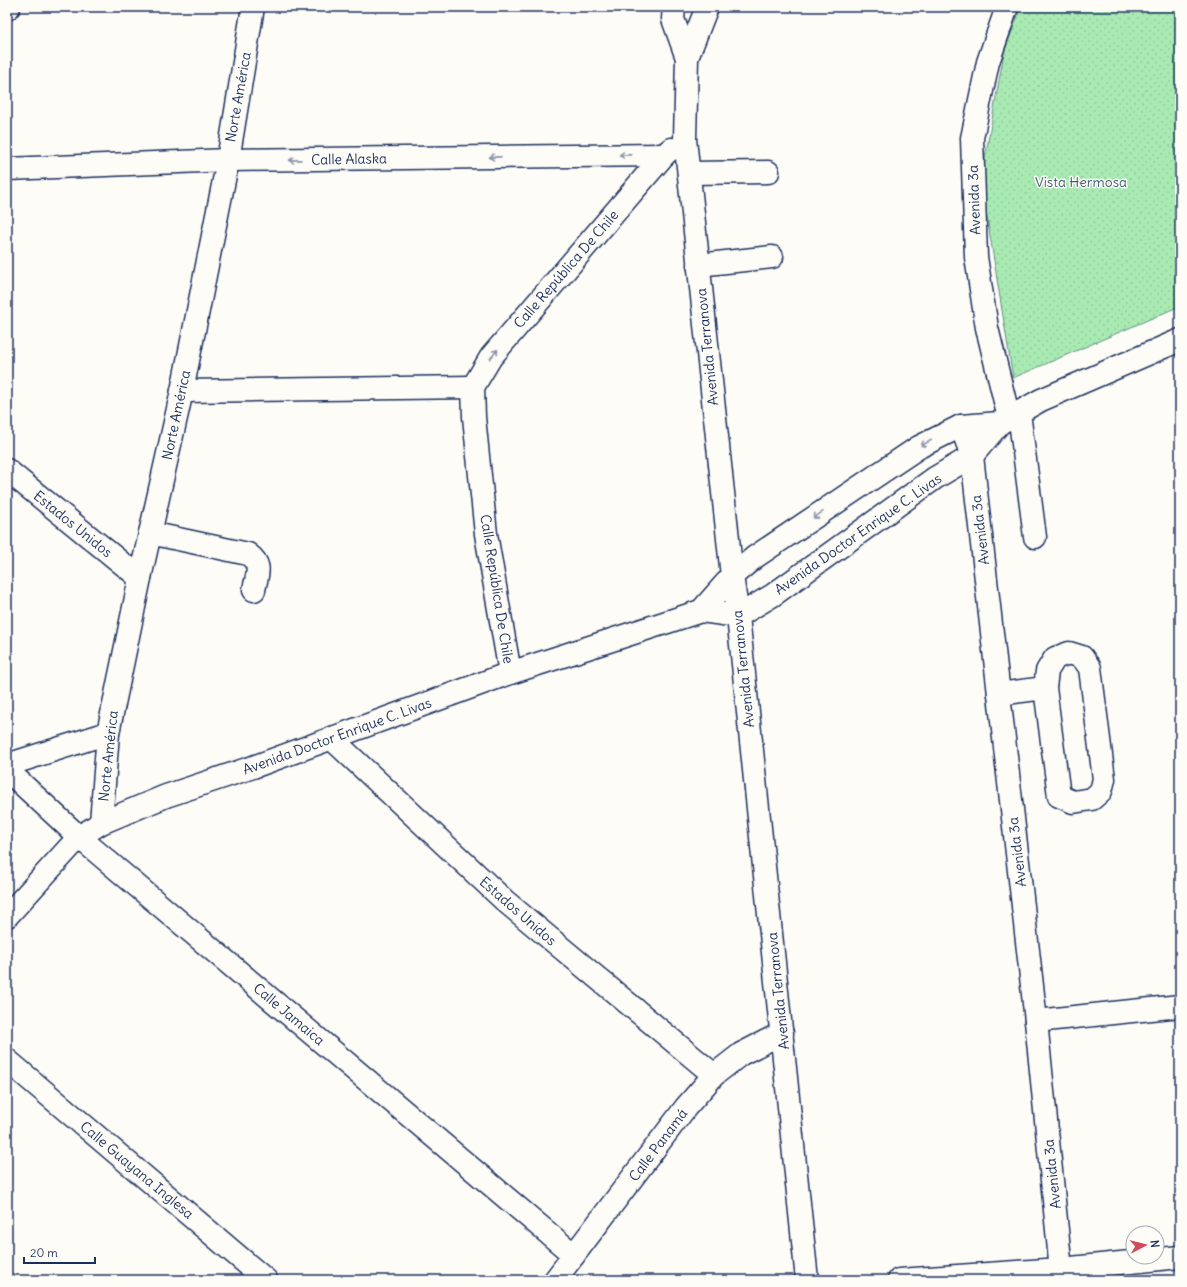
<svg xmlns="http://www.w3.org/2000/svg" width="1187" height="1287" font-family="Delius,sans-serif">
	<defs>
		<pattern id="park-dots" width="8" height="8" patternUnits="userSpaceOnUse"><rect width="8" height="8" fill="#a9eab3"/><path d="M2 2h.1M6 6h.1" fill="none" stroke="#91c99c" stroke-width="1.8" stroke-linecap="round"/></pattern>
	</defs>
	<rect width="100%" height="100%" fill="#fdfcf7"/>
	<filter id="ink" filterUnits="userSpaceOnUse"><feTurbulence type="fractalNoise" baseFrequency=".025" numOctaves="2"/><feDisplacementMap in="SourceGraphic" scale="8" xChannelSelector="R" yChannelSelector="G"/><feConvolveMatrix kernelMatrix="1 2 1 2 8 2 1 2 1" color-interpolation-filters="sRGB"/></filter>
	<g filter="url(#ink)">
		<polygon fill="url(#park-dots)" stroke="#628c88" points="1021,7 1180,7 1180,306 1013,378 981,180 1004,53"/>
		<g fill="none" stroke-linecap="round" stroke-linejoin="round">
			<g stroke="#1b2f5e" stroke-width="25">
				<g id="minor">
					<polyline points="674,7 673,19 687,58 685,139 732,576 738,616 807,1280"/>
					<polyline points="1007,7 988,62 972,138 976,257 987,328 1009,418"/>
					<polyline points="7,9 9,7"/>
					<polyline points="687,58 707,7"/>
					<polyline points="7,169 228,160 664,155"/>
					<polyline points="689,173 768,172"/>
					<polyline points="698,265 772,257"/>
					<polyline points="182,391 473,387"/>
					<polyline points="1019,413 1035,537"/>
					<polyline points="961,426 972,456 1036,1021 1062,1280"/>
					<polyline points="7,470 140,578"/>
					<path d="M 150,533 L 248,554 C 263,565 257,574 254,590"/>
					<polyline points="701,611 732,576 755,557 919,447 961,426 1000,423 1041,400 1180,340"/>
					<polyline points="510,673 486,534 474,417 473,387 491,357 664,155 671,149"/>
					<polyline points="999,694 1045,688 1059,796 1073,802 1092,799 1101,791 1104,779 1090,668 1082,657 1069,653 1055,658 1047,671 1045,688"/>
					<polyline points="331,738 505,901 714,1075"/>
					<polyline points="7,765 108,733"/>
					<polyline points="7,770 79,837 574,1255"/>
					<polyline points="101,823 108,733 140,578 182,391 228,160 253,7"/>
					<polyline points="7,916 79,837 101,823 166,796 253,767 510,673 701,611 738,616 773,595 935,478 972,456 1000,423"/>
					<polyline points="1036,1021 1180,1006"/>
					<polyline points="7,1060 266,1280"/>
					<polyline points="555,1280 686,1107 714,1075 741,1054 782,1033"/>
					<polyline points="899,1280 1061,1269 1180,1257"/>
				</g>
			</g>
			<use href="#minor" stroke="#fdfcf7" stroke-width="22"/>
		</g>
		<defs><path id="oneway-shaft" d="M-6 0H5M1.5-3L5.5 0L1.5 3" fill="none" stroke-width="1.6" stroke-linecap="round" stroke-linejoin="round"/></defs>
		<g stroke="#8c96aa">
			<use href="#oneway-shaft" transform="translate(625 155) rotate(179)"/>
			<use href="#oneway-shaft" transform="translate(495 157) rotate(179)"/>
			<use href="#oneway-shaft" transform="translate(295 160) rotate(179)"/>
			<use href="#oneway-shaft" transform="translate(494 354) rotate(-51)"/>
			<use href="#oneway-shaft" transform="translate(926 443) rotate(153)"/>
			<use href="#oneway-shaft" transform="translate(818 515) rotate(146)"/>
		</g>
	</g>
	<g text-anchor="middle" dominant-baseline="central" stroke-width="3" stroke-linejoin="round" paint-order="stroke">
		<g font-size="14" fill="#1b2f5e" stroke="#fdfcf7">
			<text transform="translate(238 97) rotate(-80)">Norte América</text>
			<text transform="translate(349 159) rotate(-1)">Calle Alaska</text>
			<text transform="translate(974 200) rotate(-92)">Avenida 3a</text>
			<text transform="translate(566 269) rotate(-49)">Calle República De Chile</text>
			<text transform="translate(707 347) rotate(-96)">Avenida Terranova</text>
			<text transform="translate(176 415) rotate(-78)">Norte América</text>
			<text transform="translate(73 524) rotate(39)">Estados Unidos</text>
			<text transform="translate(980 530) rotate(-97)">Avenida 3a</text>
			<text transform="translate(858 534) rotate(-35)">Avenida Doctor Enrique C. Livas</text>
			<text transform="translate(497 589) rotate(81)">Calle República De Chile</text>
			<text transform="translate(743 669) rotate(-96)">Avenida Terranova</text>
			<text transform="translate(337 736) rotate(-20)">Avenida Doctor Enrique C. Livas</text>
			<text transform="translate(108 756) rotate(-84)">Norte América</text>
			<text transform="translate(1017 852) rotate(-97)">Avenida 3a</text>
			<text transform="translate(518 911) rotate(41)">Estados Unidos</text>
			<text transform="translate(778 991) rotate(-96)">Avenida Terranova</text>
			<text transform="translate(289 1014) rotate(40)">Calle Jamaica</text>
			<text transform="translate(658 1145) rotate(-53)">Calle Panamá</text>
			<text transform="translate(137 1170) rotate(40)">Calle Guayana Inglesa</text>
			<text transform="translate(1052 1174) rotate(-96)">Avenida 3a</text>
		</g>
		<g font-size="14" fill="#3e5e73" stroke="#fdfcf7">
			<text x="1081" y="182">Vista Hermosa</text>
		</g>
	</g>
	<rect width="1187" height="1287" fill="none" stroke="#fdfcf7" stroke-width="24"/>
	<rect x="12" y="12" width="1163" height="1263" fill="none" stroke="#1b2f5e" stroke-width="1.5" filter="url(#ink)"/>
	<g transform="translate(1145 1245) rotate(83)"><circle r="19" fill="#fdfcf7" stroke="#a3aaba"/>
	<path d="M0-3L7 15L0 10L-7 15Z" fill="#d1495b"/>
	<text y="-6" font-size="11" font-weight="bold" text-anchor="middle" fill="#1b2f5e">N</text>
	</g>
	<path d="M24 1257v6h71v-6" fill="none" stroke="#1b2f5e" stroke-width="2"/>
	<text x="30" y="1257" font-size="12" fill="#1b2f5e" stroke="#fdfcf7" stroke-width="3" paint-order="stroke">20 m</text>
</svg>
